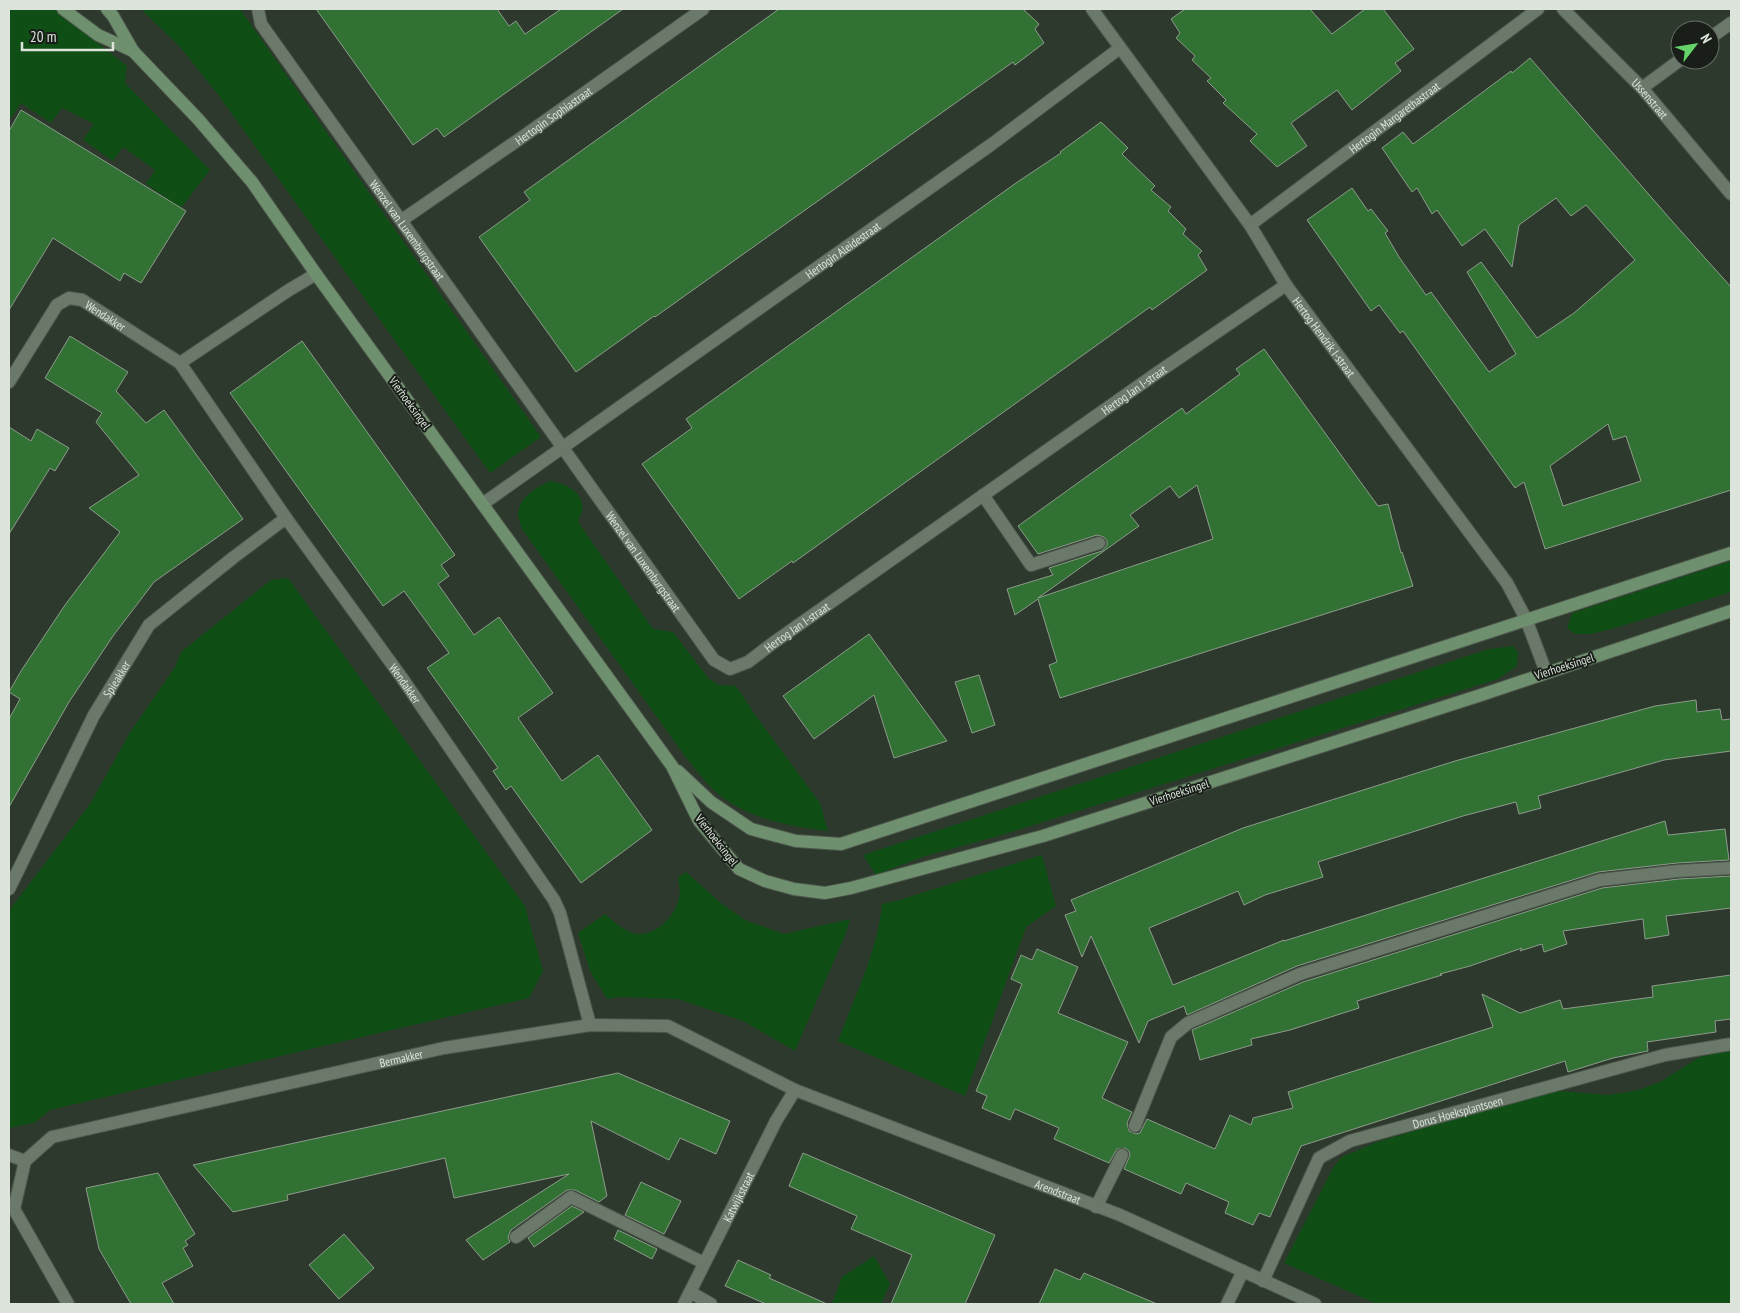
<svg xmlns="http://www.w3.org/2000/svg" width="1740" height="1313" font-family="'PT Sans Narrow',sans-serif">
	<rect width="100%" height="100%" fill="#2d392c"/>
	<g fill="#0f4f15">
		<polygon points="9,9 54,9 127,66 125,83 210,170 181,208 146,184 155,170 123,147 113,161 83,140 94,124 62,108 51,123 21,103 9,121"/>
		<polygon points="141,9 240,9 541,437 490,473 219,96 180,47"/>
		<path d="M 550,481 C 565,483 585,492 582,511 C 581,514 579,519 578,522 L 653,629 L 673,632 L 709,679 L 719,685 L 736,686 L 756,716 L 820,803 L 828,831 C 789,826 746,819 715,791 C 705,782 696,769 687,759 L 522,529 C 521,525 518,518 518,514 C 519,497 537,487 550,481 Z"/>
		<polygon points="1731,561 1731,592 1615,628 1591,634 1575,634 1567,628 1572,613"/>
		<polygon points="288,578 525,906 543,971 529,998 50,1110 34,1123 9,1128 9,915 11,908 90,804 129,734 175,667 181,652 271,580"/>
		<polygon points="1513,646 1518,652 1517,666 1498,679 1002,835 925,856 876,875 863,855 1489,649"/>
		<path d="M 1042,855 L 1056,906 L 1026,927 L 965,1096 L 838,1041 C 854,998 878,950 882,904 L 896,901 Z"/>
		<path d="M 686,872 L 722,904 L 745,920 L 784,934 L 850,919 L 846,933 L 795,1051 L 743,1021 L 678,999 L 620,997 L 607,999 L 590,971 L 578,933 L 605,914 C 613,921 628,934 638,934 C 657,935 676,915 679,898 C 681,892 679,884 678,878 Z"/>
		<polygon points="1731,1050 1731,1304 1377,1304 1284,1263 1333,1168 1342,1157 1377,1142 1547,1090 1609,1095 1639,1090 1660,1082 1700,1057"/>
		<polygon points="874,1256 890,1284 881,1304 832,1304 842,1277"/>
	</g>
	<g fill="#317133" stroke="#8d9b8c" fill-rule="evenodd">
		<polygon points="316,9 497,9 509,26 516,21 525,34 561,9 623,9 444,137 437,128 413,145"/>
		<polygon points="779,9 1023,9 1039,24 1035,29 1044,43 1015,65 1013,62 655,317 654,316 576,372 479,237 530,200 524,192"/>
		<polygon points="1185,9 1310,9 1332,34 1365,9 1383,9 1414,49 1395,63 1401,71 1352,110 1337,90 1291,123 1307,146 1277,167 1250,141 1257,134 1223,103 1226,100 1207,81 1211,78 1192,60 1195,56 1176,38 1180,33 1171,19"/>
		<path d="M 1530,58 L 1672,221 L 1731,287 L 1731,490 L 1545,549 L 1524,482 L 1515,488 L 1403,331 L 1400,333 L 1379,305 L 1371,311 L 1307,220 L 1352,188 L 1368,211 L 1371,209 L 1388,231 L 1385,233 L 1399,257 L 1426,295 L 1431,292 L 1489,372 L 1516,354 L 1467,272 L 1481,262 L 1537,338 L 1574,313 L 1635,260 L 1586,205 L 1571,216 L 1556,198 L 1519,225 L 1512,267 L 1485,229 L 1462,246 L 1437,210 L 1432,214 L 1417,188 L 1412,192 L 1382,148 L 1403,132 L 1413,144 L 1511,71 L 1512,73 ZM 1608,424 L 1613,440 L 1626,436 L 1641,481 L 1563,506 L 1550,466 Z"/>
		<polygon points="21,110 186,211 141,283 124,273 120,281 53,238 9,310 9,131"/>
		<polygon points="1101,122 1128,148 1122,154 1155,186 1151,190 1171,207 1168,211 1186,229 1183,234 1202,251 1198,255 1207,270 1152,310 1150,307 793,563 792,561 739,599 642,464 692,428 686,419 1016,183 1061,153 1060,152"/>
		<polygon points="70,336 128,372 116,391 146,423 164,410 243,519 154,582 113,636 69,702 9,807 9,719 20,699 9,692 21,671 65,605 120,532 89,508 139,475 96,422 102,413 45,378"/>
		<polygon points="302,341 455,555 441,565 449,576 438,584 474,635 499,617 553,693 518,718 562,781 598,755 652,830 581,883 511,786 506,790 493,771 498,768 427,668 449,653 404,591 383,606 230,393"/>
		<path d="M 1264,349 L 1378,506 L 1388,504 L 1401,553 L 1402,552 L 1413,586 L 1060,698 L 1049,665 L 1057,662 L 1038,599 L 1015,615 L 1007,589 L 1053,575 L 1049,568 L 1102,551 L 1107,545 L 1107,541 L 1104,537 L 1097,535 L 1038,554 L 1018,526 L 1182,408 L 1186,414 L 1240,374 L 1236,369 ZM 1197,485 L 1213,539 L 1038,598 L 1139,526 L 1130,515 L 1170,486 L 1179,498 Z"/>
		<polygon points="9,427 31,441 37,429 69,448 55,471 50,468 9,534"/>
		<polygon points="869,634 947,741 894,758 874,695 814,739 783,696"/>
		<polygon points="979,675 995,725 972,733 955,682"/>
		<polygon points="1696,700 1697,712 1720,709 1722,720 1731,719 1731,751 1664,760 1538,796 1541,808 1519,814 1516,802 1463,816 1318,862 1323,877 1265,895 1244,905 1238,891 1149,928 1173,985 1284,940 1284,941 1665,821 1668,835 1725,829 1729,860 1677,863 1598,872 1297,966 1187,1015 1184,1006 1148,1021 1139,1043 1091,936 1082,957 1065,915 1076,911 1071,900 1243,828 1455,761 1655,706"/>
		<polygon points="1731,876 1731,908 1666,916 1669,935 1645,939 1643,919 1563,931 1567,944 1544,952 1542,944 1520,951 1522,948 1470,966 1440,974 1442,975 1357,1001 1359,1008 1290,1030 1251,1039 1252,1045 1200,1060 1192,1030 1303,982 1602,888 1679,879"/>
		<polygon points="1037,949 1078,967 1058,1013 1128,1042 1102,1098 1132,1112 1127,1123 1129,1131 1136,1134 1140,1133 1147,1119 1215,1149 1230,1115 1251,1125 1253,1118 1293,1108 1288,1092 1493,1027 1482,994 1520,1013 1560,1000 1563,1009 1653,997 1652,986 1731,975 1731,1019 1715,1021 1716,1032 1647,1042 1648,1051 1613,1058 1568,1072 1565,1061 1301,1146 1270,1217 1259,1213 1253,1225 1225,1213 1229,1202 1186,1183 1181,1194 1124,1169 1130,1155 1129,1151 1125,1148 1117,1149 1109,1163 1054,1139 1059,1128 1015,1109 1010,1120 982,1108 987,1096 976,1091 1022,984 1011,979 1021,955 1032,960"/>
		<polygon points="618,1073 730,1121 716,1154 680,1138 669,1160 591,1121 607,1196 599,1202 575,1190 567,1190 511,1230 508,1237 510,1242 483,1260 466,1240 569,1174 454,1198 445,1158 287,1195 288,1200 233,1212 193,1165"/>
		<polygon points="803,1153 995,1235 965,1304 891,1304 912,1255 851,1229 857,1216 789,1186"/>
		<polygon points="158,1173 195,1234 185,1241 188,1245 183,1248 193,1266 162,1283 174,1304 131,1304 99,1249 86,1188"/>
		<polygon points="641,1182 681,1201 664,1234 625,1215"/>
		<polygon points="572,1206 584,1212 534,1247 528,1238"/>
		<polygon points="618,1230 657,1249 652,1259 614,1239"/>
		<polygon points="344,1234 374,1268 339,1299 309,1265"/>
		<polygon points="738,1260 771,1275 769,1278 827,1304 766,1304 725,1286"/>
		<polygon points="1055,1269 1080,1280 1084,1273 1157,1304 1039,1304"/>
	</g>
	<g fill="none" stroke-linecap="round" stroke-linejoin="round">
		<g stroke="#4d574c" stroke-width="14">
			<g id="lane">
				<polyline points="983,495 1031,565 1099,543"/>
				<polyline points="1135,1126 1171,1037 1188,1023 1300,974 1600,880 1678,871 1731,868"/>
				<polyline points="1096,1207 1122,1155"/>
				<polyline points="516,1237 571,1197 704,1263"/>
				<polyline points="690,1292 711,1304"/>
				<polyline points="1227,1304 1243,1271"/>
			</g>
		</g>
		<g stroke="#4d574c" stroke-width="14">
			<g id="street">
				<path id="s1" d="M 258,9 L 261,24 L 714,660 L 730,669 L 748,662 L 773,643 L 1157,373 L 1286,285"/>
				<path id="s2" d="M 1092,9 L 1250,225 L 1286,285 L 1507,583 L 1526,619 L 1546,672"/>
				<path id="s3" d="M 1563,9 L 1642,88 L 1731,194"/>
				<polyline points="1710,38 1731,23"/>
				<polyline points="1642,88 1680,60"/>
				<path id="s4" d="M 402,220 L 521,138 L 703,9"/>
				<path id="s5" d="M 1250,225 L 1538,9"/>
				<polyline points="180,363 289,290 316,274"/>
				<path id="s6" d="M 9,382 L 57,305 L 69,298 L 82,300 L 180,363 L 286,518 L 402,678 L 554,900 L 560,913 L 590,1025"/>
				<path id="s7" d="M 484,503 L 992,144 L 1120,48"/>
				<path id="s8" d="M 9,889 L 94,715 L 149,625 L 234,557 L 286,518"/>
				<path id="s9" d="M 9,1155 L 25,1161 L 52,1137 L 444,1048 L 590,1025 L 668,1026 L 795,1090 L 1120,1215 L 1315,1304"/>
				<polyline points="25,1161 14,1209 68,1304"/>
				<path id="s10" d="M 1263,1281 L 1319,1158 L 1350,1141 L 1665,1055 L 1731,1044"/>
				<path id="s11" d="M 684,1304 L 776,1121 L 795,1090"/>
			</g>
		</g>
		<g stroke="#4d574c" stroke-width="14">
			<g id="secondary">
				<polyline points="63,9 98,35 133,51"/>
				<polyline points="107,9 113,16 133,51 198,119 252,182 316,274 672,766 699,821 739,869 765,881 794,889 825,893 851,888 1043,836 1481,695 1731,611"/>
				<polyline points="678,771 711,802 751,829 796,841 841,844 1731,553"/>
			</g>
		</g>
		<use href="#lane" stroke="#6b796a" stroke-width="12"/>
		<use href="#street" stroke="#6b796a" stroke-width="12"/>
		<use href="#secondary" stroke="#6f906e" stroke-width="12"/>
	</g>
	<g text-anchor="middle" dominant-baseline="central" stroke-width="4" stroke-linejoin="round" paint-order="stroke">
		<g font-size="12" fill="#dce4dc" stroke="#191e19">
			<text stroke="none"><textPath href="#s3" startOffset="125">Ussenstraat</textPath></text>
			<text stroke="none"><textPath href="#s4" startOffset="184">Hertogin Sophiastraat</textPath></text>
			<text stroke="none"><textPath href="#s5" startOffset="180">Hertogin Margarethastraat</textPath></text>
			<text stroke="none"><textPath href="#s1" startOffset="268">Wenzel van Luxemburgstraat</textPath></text>
			<text stroke="none"><textPath href="#s7" startOffset="439">Hertogin Aleidestraat</textPath></text>
			<text stroke="none"><textPath href="#s6" startOffset="146">Wendakker</textPath></text>
			<text stroke="none"><textPath href="#s2" startOffset="402">Hertog Hendrik I-straat</textPath></text>
			<text stroke="none"><textPath href="#s1" startOffset="1306">Hertog Jan I-straat</textPath></text>
			<text transform="translate(410 403) rotate(54)">Vierhoeksingel</text>
			<text stroke="none"><textPath href="#s1" startOffset="675">Wenzel van Luxemburgstraat</textPath></text>
			<text stroke="none"><textPath href="#s1" startOffset="894">Hertog Jan I-straat</textPath></text>
			<text transform="translate(1564 666) rotate(-18)">Vierhoeksingel</text>
			<text stroke="none"><textPath href="#s8" startOffset="236">Spieakker</textPath></text>
			<text stroke="none"><textPath href="#s6" startOffset="626">Wendakker</textPath></text>
			<text transform="translate(1179 792) rotate(-18)">Vierhoeksingel</text>
			<text transform="translate(717 840) rotate(52)">Vierhoeksingel</text>
			<text stroke="none"><textPath href="#s9" startOffset="411">Bermakker</textPath></text>
			<text stroke="none"><textPath href="#s10" startOffset="282">Dorus Hoeksplantsoen</textPath></text>
			<text stroke="none"><textPath href="#s9" startOffset="1105">Arendstraat</textPath></text>
			<text stroke="none"><textPath href="#s11" startOffset="120">Katwijkstraat</textPath></text>
		</g>
	</g>
	<rect width="1740" height="1313" fill="none" stroke="#dce4dc" stroke-width="20"/>
	<g transform="translate(1695 45) rotate(59)"><circle r="24" fill="#191e19" stroke="#676d67"/>
	<path d="M0-4L9 19L0 12L-9 19Z" fill="#64d468"/>
	<text y="-8" font-size="14" font-weight="bold" text-anchor="middle" fill="#dce4dc">N</text>
	</g>
	<path d="M22 42v8h91v-8" fill="none" stroke="#dce4dc" stroke-width="2.5"/>
	<text x="30" y="42" font-size="15" fill="#dce4dc" stroke="#191e19" stroke-width="4" paint-order="stroke">20 m</text>
</svg>
